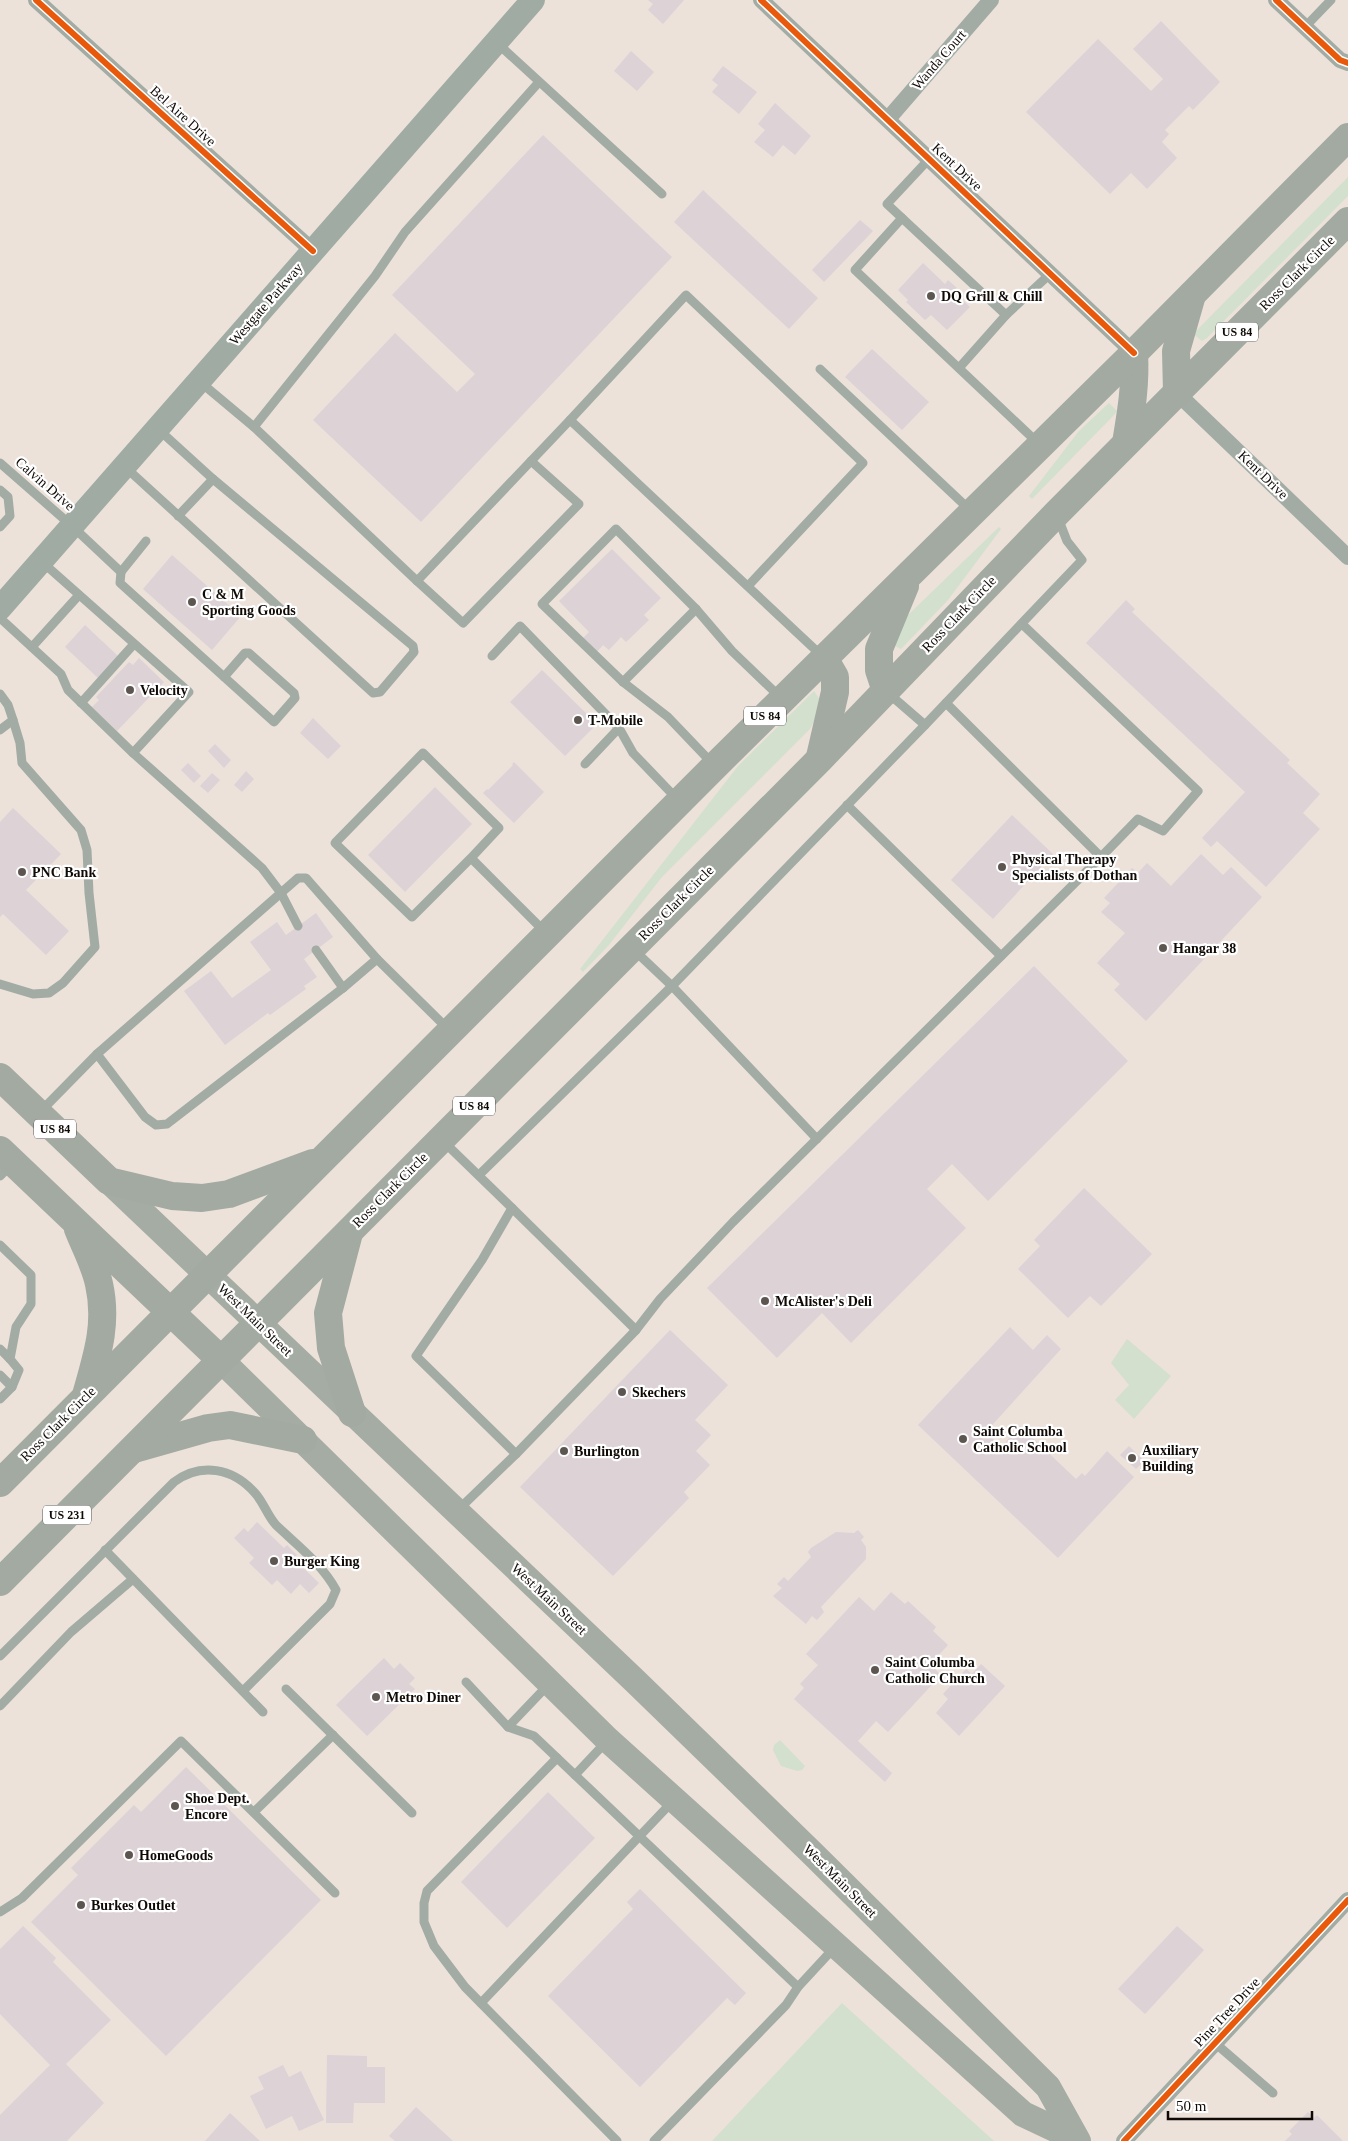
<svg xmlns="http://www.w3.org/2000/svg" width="1348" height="2141" font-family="Georgia,serif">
	<rect width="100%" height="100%" fill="#ece2da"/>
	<g fill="#d3e0ce">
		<polygon points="1348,177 1348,196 1207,338 1202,341 1193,334"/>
		<polygon points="1109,403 1117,411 1114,415 1032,499 1029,496 1079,431"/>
		<polygon points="999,527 1001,529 948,600 901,649 891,644 906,617"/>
		<polygon points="814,691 823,704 810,729 662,877 609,945 583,972 580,969 738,766"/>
		<polygon points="1127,1339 1171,1376 1134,1419 1115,1400 1129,1385 1111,1363"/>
		<polygon points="780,1740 805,1766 802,1770 797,1771 781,1766 773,1750 774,1745"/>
		<polygon points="842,2003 994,2141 712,2141"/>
	</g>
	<g fill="#ddd2d6">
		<polygon points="648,0 684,0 663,24 648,10 653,4"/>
		<polygon points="1161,21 1220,82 1193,110 1189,106 1165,130 1169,134 1162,142 1177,158 1147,189 1131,173 1110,194 1026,112 1098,39 1151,91 1163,79 1133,49"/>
		<polygon points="631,51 654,72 637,91 614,71"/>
		<polygon points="723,66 757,92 739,114 712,92 718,85 712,80"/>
		<polygon points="775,103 811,136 795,155 783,145 773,157 754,142 765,130 758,124"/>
		<polygon points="543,135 672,257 421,522 313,420 395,333 457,392 475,374 392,295"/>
		<polygon points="703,190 818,298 789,329 674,222"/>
		<polygon points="860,220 873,231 824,282 812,270"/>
		<polygon points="923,263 945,284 948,280 957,288 953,292 970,307 947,330 931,315 925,320 906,302 908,300 898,290"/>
		<polygon points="872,349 929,402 902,430 845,377"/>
		<polygon points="612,549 661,598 644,615 649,620 626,642 621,637 609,650 603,645 595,654 581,640 589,632 559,601"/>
		<polygon points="172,555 241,616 212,650 143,589"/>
		<polygon points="1126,600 1135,609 1132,612 1290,760 1287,763 1320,794 1303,813 1320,829 1266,887 1217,841 1211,847 1202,838 1245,792 1086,643"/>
		<polygon points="85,625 118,656 98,678 65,647"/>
		<polygon points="139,658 164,682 117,731 92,707 99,700 96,697 129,662 133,665"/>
		<polygon points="542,670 597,724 565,756 510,702"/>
		<polygon points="313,718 341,746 328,759 300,733"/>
		<polygon points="215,744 231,760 224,768 208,751"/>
		<polygon points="514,762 544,792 514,823 483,793 487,789 488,790 513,765 512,764"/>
		<polygon points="188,763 201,776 194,783 181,770"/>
		<polygon points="246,771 254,779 242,792 234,785"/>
		<polygon points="212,773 220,780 208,793 200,786"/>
		<polygon points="435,787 472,824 405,892 368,855"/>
		<polygon points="13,808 61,854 26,890 69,931 46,955 3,914 0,917 0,822"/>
		<polygon points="1012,815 1053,854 993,919 951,880"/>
		<polygon points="1201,854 1223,875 1231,867 1262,897 1146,1021 1114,990 1120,984 1097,963 1125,933 1101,912 1110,903 1104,898 1132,868 1138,873 1147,863 1171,886"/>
		<polygon points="316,913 333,937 304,959 317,977 304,986 306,989 270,1015 268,1013 225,1045 184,991 211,971 232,998 271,970 250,942 277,922 286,935"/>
		<polygon points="1034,966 1128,1061 988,1201 952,1164 927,1189 966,1228 851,1343 822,1313 777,1358 707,1288"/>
		<polygon points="1084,1188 1152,1254 1101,1306 1090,1296 1068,1318 1018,1269 1040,1246 1034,1240"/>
		<polygon points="1010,1327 1033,1350 1047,1335 1061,1349 986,1432 1001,1447 1020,1426 1076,1479 1082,1473 1085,1476 1107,1451 1134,1477 1058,1558 918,1425"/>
		<polygon points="670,1330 728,1385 695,1420 711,1435 696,1451 710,1465 684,1492 689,1498 613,1576 520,1487"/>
		<polygon points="1129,1446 1144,1461 1136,1469 1120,1455"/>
		<polygon points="257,1522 284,1548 287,1545 297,1555 293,1558 319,1583 309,1593 300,1584 291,1594 277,1580 272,1585 249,1563 254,1558 234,1538 244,1528 248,1532"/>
		<polygon points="858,1530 864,1537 861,1540 866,1547 866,1559 821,1607 824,1612 817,1620 812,1616 806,1624 773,1596 782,1588 777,1584 784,1577 788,1581 811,1557 808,1552 811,1548 836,1532 854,1533"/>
		<polygon points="891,1592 905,1604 908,1601 936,1627 933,1631 948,1645 930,1664 941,1675 888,1732 876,1721 858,1741 892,1773 885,1782 794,1699 804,1688 800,1684 818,1665 806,1654 859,1597 874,1611"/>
		<polygon points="384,1658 394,1669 400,1663 415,1678 409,1684 415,1689 367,1736 336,1705"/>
		<polygon points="981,1664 1005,1686 959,1736 936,1713 948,1699 943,1694 966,1669 972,1674"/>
		<polygon points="186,1767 321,1900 166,2056 31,1922 78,1875 71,1868 134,1805 141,1812"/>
		<polygon points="548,1792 595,1838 507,1928 461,1882"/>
		<polygon points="640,1889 746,1993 735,2005 727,1998 640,2087 548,1996 633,1909 627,1902"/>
		<polygon points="23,1926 56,1958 53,1962 111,2020 66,2064 104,2103 67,2141 0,2141 0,2115 50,2065 0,2014 0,1949"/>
		<polygon points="1177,1926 1204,1950 1145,2014 1118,1989"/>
		<polygon points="327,2055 367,2056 367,2067 385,2067 385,2103 354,2103 353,2123 326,2123"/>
		<polygon points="283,2065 289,2077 301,2071 324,2120 299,2131 292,2116 266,2129 250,2096 264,2089 258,2077"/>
		<polygon points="416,2107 453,2141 395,2141 389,2136"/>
		<polygon points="1308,2112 1314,2118 1317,2115 1343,2141 1285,2141 1292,2134 1289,2131"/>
		<polygon points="230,2113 260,2141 205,2141"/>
	</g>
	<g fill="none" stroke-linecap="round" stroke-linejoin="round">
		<g stroke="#a2aca4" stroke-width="9">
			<polyline points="1305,27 1331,0"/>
			<polyline points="496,42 662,194"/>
			<polyline points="930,158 887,204 902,218 1006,315 1051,273"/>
			<polyline points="902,218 855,270 1038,443"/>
			<polyline points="959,368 1006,315"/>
			<polyline points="820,369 971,511"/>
			<polyline points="199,381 254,427 417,581 570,420 822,656"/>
			<polyline points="570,420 686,295 863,463 748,586"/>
			<polyline points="254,427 375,276 405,232 539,82"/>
			<polyline points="0,463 72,526 121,572 146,541"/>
			<polyline points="124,466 373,693 380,692 414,652 413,646 213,479 158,429"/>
			<polyline points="0,490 8,497 10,516 0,527"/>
			<polyline points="178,516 213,479"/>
			<polyline points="41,561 189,692 133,753"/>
			<polyline points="121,572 120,583 274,722 295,698 294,693 249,653 245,653 224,677"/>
			<polyline points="417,581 463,623 579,504 531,461"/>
			<polyline points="0,618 61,674 68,690 133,753 262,868 281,893 298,926"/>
			<polyline points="32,647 79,595"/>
			<polyline points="492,656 520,626 619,728 633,753 678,800"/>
			<polyline points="623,682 696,609"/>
			<polyline points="888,693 925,725"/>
			<polyline points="0,694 8,705 13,720 0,730"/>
			<polyline points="81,703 134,644"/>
			<polyline points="946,703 1101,857 1138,819 1163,831 1198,791 1022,624"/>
			<polyline points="712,763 668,717 623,682 542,604 616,529 696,609 732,651 780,697"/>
			<polyline points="585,764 619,728"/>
			<polyline points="847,805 1001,956"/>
			<polyline points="471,858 412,917 335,843 423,753 499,828 471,858 545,932"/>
			<polyline points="316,950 343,988"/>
			<polyline points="634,950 672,986 817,1139"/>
			<polyline points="0,984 33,994 49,993 63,983 95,947 89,893 87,850 81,830 22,763 20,743 13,720"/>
			<polyline points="97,1054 298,878 306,878 377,959"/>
			<polyline points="41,1111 97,1054 145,1117 156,1125 167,1124 343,988 377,959 448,1029"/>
			<polyline points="443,1141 512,1208 482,1260 416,1356 516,1454"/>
			<polyline points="480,1174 672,986 925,725 1082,560 1067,541 1058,518"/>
			<polyline points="0,1176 12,1164"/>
			<polyline points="512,1208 636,1330"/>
			<polyline points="0,1245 31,1275 31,1304 16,1327 10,1359 19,1370 12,1387 0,1399"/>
			<polyline points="0,1349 10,1359"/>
			<polyline points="0,1375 12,1387"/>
			<polyline points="458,1510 516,1454 636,1330 660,1299 733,1222 1101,857"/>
			<polyline points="105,1550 263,1712"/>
			<path d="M 0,1656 L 174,1482 C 201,1462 233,1468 255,1493 C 264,1503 267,1515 276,1525 C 297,1545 322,1564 336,1590 L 330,1604 L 243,1691"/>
			<polyline points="466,1682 508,1727 534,1736 798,1987"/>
			<polyline points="286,1689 412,1813"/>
			<polyline points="0,1706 71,1632 133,1579"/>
			<polyline points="508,1727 549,1684"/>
			<polyline points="557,1758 427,1891 424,1903 424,1922 434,1946 465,1987 617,2141"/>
			<polyline points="575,1775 606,1742"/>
			<polyline points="254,1812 333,1735"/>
			<polyline points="0,1912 22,1898 181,1741 335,1893"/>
			<polyline points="481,2003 672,1802"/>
			<polyline points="1215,2043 1273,2093"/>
			<polyline points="654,2141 786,2005 798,1987 834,1948"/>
		</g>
		<g stroke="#a2aca4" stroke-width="16">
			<polyline points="36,0 313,251"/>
			<polyline points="761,0 1134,353"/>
			<polyline points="1276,0 1340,60 1348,63"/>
			<polyline points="888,119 991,0"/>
			<polyline points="1177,393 1348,557"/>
			<polyline points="1124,2141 1348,1900"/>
		</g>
		<polyline stroke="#a0aba3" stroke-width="24" points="0,608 533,0"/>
		<g stroke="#a5aca4" stroke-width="26">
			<polyline points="109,1181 635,1681 815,1856 1048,2087 1078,2141"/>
			<polyline points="221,1360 608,1740 1023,2114 1076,2139"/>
		</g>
		<g stroke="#a3aaa2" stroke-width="28">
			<polyline points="1177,393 1176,351 1192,295"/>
			<path d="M 1126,443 C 1131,413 1136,384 1134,353"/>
			<polyline points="886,691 879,670 879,649 905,586"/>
			<polyline points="820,757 835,692 835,677 824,658"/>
			<polyline points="0,1077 109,1181 172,1196 202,1198 229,1194 313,1163"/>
			<polyline points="0,1150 221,1360"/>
			<path d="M 78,1229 C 85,1247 95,1265 99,1284 C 108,1324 97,1356 86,1395"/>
			<polyline points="349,1233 328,1313 331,1348 352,1413"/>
			<polyline points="134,1449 208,1428 230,1425 303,1440"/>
			<polyline points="0,1483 715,766 1134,353 1348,137"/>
			<polyline points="0,1582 820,759 1056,514 1348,221"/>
		</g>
		<g stroke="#fff" stroke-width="9">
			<g id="cycleway">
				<polyline points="36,0 313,251"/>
				<polyline points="761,0 1134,353"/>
				<polyline points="1276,0 1340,60 1348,63"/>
				<polyline points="1124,2141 1348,1900"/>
			</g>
		</g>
		<use href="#cycleway" stroke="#e8590c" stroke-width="6"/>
	</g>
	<g fill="#5d5650" stroke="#fff" stroke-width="2">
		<circle cx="931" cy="296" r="5"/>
		<circle cx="192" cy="602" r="5"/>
		<circle cx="130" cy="690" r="5"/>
		<circle cx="578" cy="720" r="5"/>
		<circle cx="1002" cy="867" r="5"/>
		<circle cx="22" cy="872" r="5"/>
		<circle cx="1163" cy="948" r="5"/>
		<circle cx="765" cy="1301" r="5"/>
		<circle cx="622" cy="1392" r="5"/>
		<circle cx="963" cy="1439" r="5"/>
		<circle cx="564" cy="1451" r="5"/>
		<circle cx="1132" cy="1458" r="5"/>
		<circle cx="274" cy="1561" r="5"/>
		<circle cx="875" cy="1670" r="5"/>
		<circle cx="376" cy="1697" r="5"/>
		<circle cx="175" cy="1806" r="5"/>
		<circle cx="129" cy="1855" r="5"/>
		<circle cx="81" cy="1905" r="5"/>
	</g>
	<g text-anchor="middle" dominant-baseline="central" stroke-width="4.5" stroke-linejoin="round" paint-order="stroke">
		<g fill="#fff" stroke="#585451" stroke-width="1">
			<rect x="1216" y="322.5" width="42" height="19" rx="4"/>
			<rect x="744" y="706.5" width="42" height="19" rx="4"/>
			<rect x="453" y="1096.5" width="42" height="19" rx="4"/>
			<rect x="34" y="1119.5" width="42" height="19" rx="4"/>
			<rect x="43" y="1505.5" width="48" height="19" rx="4"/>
		</g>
		<g font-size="12" font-weight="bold" fill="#100a06">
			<text x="1237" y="332">US 84</text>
			<text x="765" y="716">US 84</text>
			<text x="474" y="1106">US 84</text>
			<text x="55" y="1129">US 84</text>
			<text x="67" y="1515">US 231</text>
		</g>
		<g font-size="14" fill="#100a06" stroke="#fff">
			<text transform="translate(939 60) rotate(-49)">Wanda Court</text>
			<text transform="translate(183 116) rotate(42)">Bel Aire Drive</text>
			<text transform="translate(957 167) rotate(43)">Kent Drive</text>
			<text transform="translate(1297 273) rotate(-45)">Ross Clark Circle</text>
			<text transform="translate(266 304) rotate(-49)">Westgate Parkway</text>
			<text transform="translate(1263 475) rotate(44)">Kent Drive</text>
			<text transform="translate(45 484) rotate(41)">Calvin Drive</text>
			<text transform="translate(959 614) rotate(-46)">Ross Clark Circle</text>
			<text transform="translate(676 903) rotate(-45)">Ross Clark Circle</text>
			<text transform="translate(390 1190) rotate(-45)">Ross Clark Circle</text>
			<text transform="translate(255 1320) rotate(44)">West Main Street</text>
			<text transform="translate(58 1424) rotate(-45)">Ross Clark Circle</text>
			<text transform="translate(549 1599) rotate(43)">West Main Street</text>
			<text transform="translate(840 1881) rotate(45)">West Main Street</text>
			<text transform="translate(1227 2012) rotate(-47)">Pine Tree Drive</text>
		</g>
		<g font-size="14" font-weight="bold" fill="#100a06" stroke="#fff" text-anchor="start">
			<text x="941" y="296">DQ Grill &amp; Chill</text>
			<text x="202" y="594">C &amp; M<tspan x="202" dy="16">Sporting Goods</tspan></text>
			<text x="140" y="690">Velocity</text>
			<text x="588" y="720">T-Mobile</text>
			<text x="1012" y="859">Physical Therapy<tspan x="1012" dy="16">Specialists of Dothan</tspan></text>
			<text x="32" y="872">PNC Bank</text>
			<text x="1173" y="948">Hangar 38</text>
			<text x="775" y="1301">McAlister's Deli</text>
			<text x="632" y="1392">Skechers</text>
			<text x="973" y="1431">Saint Columba<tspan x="973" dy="16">Catholic School</tspan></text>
			<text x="1142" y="1450">Auxiliary<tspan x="1142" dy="16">Building</tspan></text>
			<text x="574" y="1451">Burlington</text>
			<text x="284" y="1561">Burger King</text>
			<text x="885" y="1662">Saint Columba<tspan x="885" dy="16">Catholic Church</tspan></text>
			<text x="386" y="1697">Metro Diner</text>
			<text x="185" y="1798">Shoe Dept.<tspan x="185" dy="16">Encore</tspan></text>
			<text x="139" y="1855">HomeGoods</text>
			<text x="91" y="1905">Burkes Outlet</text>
		</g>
	</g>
	<path d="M1168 2111v8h144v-8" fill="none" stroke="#100a06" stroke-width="2.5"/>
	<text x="1176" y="2111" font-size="15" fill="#100a06" stroke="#ffffff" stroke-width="4" paint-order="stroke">50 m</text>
</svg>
